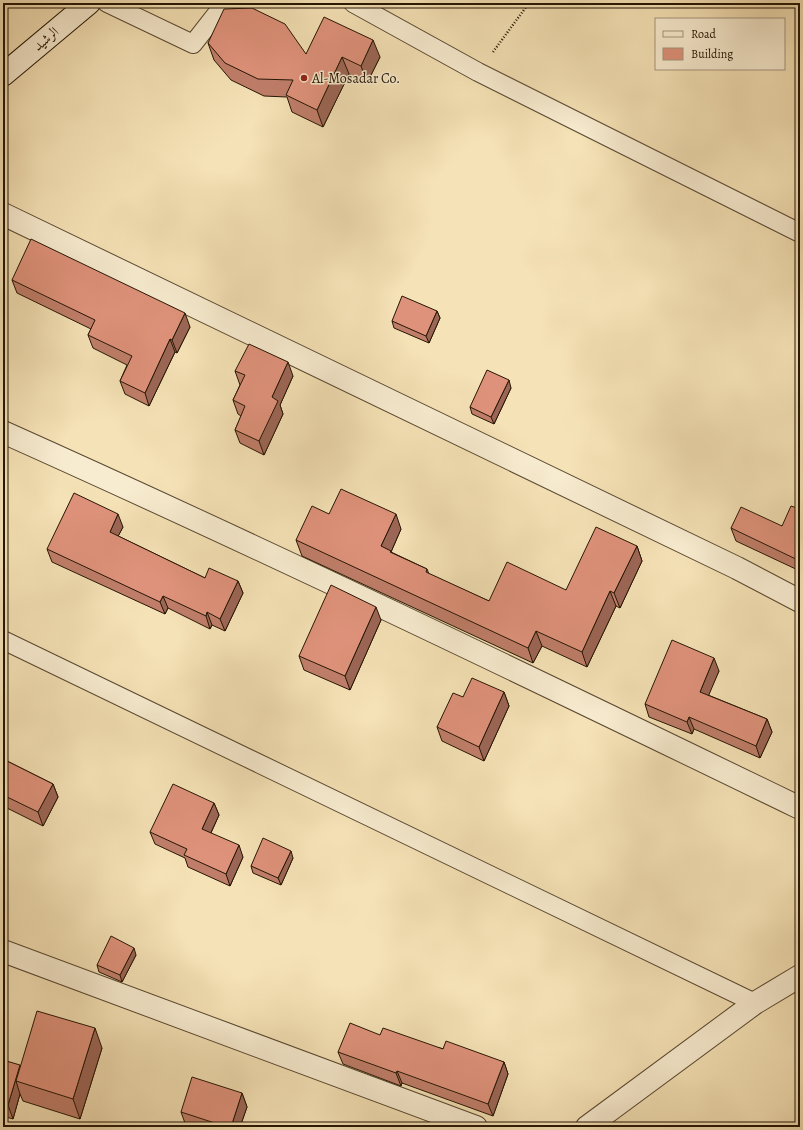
<svg xmlns="http://www.w3.org/2000/svg" width="803" height="1130" font-family="Alegreya,Amiri,serif">
	<rect width="100%" height="100%" fill="#f5e2b6"/>
	<filter id="stains"><feTurbulence type="fractalNoise" baseFrequency=".005" numOctaves="4"/><feColorMatrix values="0 0 0 0 .2 0 0 0 0 .09 0 0 0 0 .02 0 0 0 .5 -.17"/></filter>
	<radialGradient id="worn" r=".72"><stop offset=".6" stop-color="#630" stop-opacity="0"/><stop offset="1" stop-color="#630" stop-opacity=".3"/></radialGradient>
	<g fill="none" stroke-linecap="round" stroke-linejoin="round">
		<g stroke="#594830" stroke-width="20">
			<g id="service">
				<polyline points="107,3 193,44 225,3"/>
				<polyline points="353,3 478,72 800,233"/>
				<polyline points="3,640 755,1003"/>
			</g>
		</g>
		<g stroke="#594830" stroke-width="24">
			<g id="minor">
				<polyline points="3,214 737,568 800,601"/>
				<path d="M 3,432 C 271,552 536,680 800,808"/>
				<polyline points="3,951 476,1127"/>
				<polyline points="587,1127 755,1003 800,976"/>
			</g>
		</g>
		<g stroke="#251503" stroke-width="24">
			<polyline id="secondary" points="3,75 89,3"/>
		</g>
		<polyline stroke="#251503" stroke-width="2.5" stroke-dasharray="1 2" stroke-linecap="butt" points="493,52 529,3"/>
		<use href="#service" stroke="#f8ecd0" stroke-width="18"/>
		<use href="#minor" stroke="#f8ecd0" stroke-width="22"/>
		<use href="#secondary" stroke="#f8ecd0" stroke-width="22"/>
	</g>
	<g fill="#c07e6a" stroke="#251503">
		<polygon points="208,43 306,54 380,57 367,83 349,74 323,127 292,112 287,97 264,96 231,80 214,60"/>
		<polygon points="12,280 190,327 177,353 175,352 149,406 125,394 120,381 127,365 93,348 88,335 91,329 17,293"/>
		<polygon points="437,311 440,318 429,343 394,328 392,321"/>
		<polygon points="235,371 293,376 280,405 283,414 264,455 240,443 235,430 241,416 238,414 233,400 240,385"/>
		<polygon points="511,388 494,424 472,414 470,407"/>
		<polygon points="800,509 800,571 736,541 731,528 782,526"/>
		<polygon points="329,514 401,529 391,552 427,569 429,574 489,601 566,590 637,546 642,561 620,608 616,606 587,667 542,646 533,663 302,556 296,540"/>
		<polygon points="123,527 118,536 205,578 238,581 243,593 225,631 212,625 210,629 168,608 165,614 52,562 47,549"/>
		<polygon points="381,620 350,690 304,670 299,656"/>
		<polygon points="719,671 708,695 767,719 772,732 760,758 694,729 692,734 649,717 645,704"/>
		<polygon points="504,692 509,706 484,761 442,741 437,727 463,697"/>
		<polygon points="3,759 53,784 58,797 43,826 3,806"/>
		<polygon points="214,803 219,815 211,833 243,857 230,886 188,867 185,858 155,844 150,832"/>
		<polygon points="293,858 281,885 253,873 251,866"/>
		<polygon points="136,955 122,982 99,972 97,965"/>
		<polygon points="380,1035 504,1062 508,1074 493,1116 402,1083 401,1086 343,1064 338,1052"/>
		<polygon points="102,1048 80,1119 23,1101 20,1094 13,1119 3,1116 3,1060 20,1066"/>
		<polygon points="242,1093 247,1107 240,1127 190,1127 186,1126 181,1112"/>
	</g>
	<g fill="#9c6656" stroke="#251503">
		<polygon points="373,40 380,57 367,83 361,66"/>
		<polygon points="342,57 349,74 323,127 317,110"/>
		<polygon points="437,311 440,318 429,343 426,336"/>
		<polygon points="185,313 190,327 177,353 172,340"/>
		<polygon points="170,339 175,352 149,406 145,393"/>
		<polygon points="288,362 293,376 280,405 283,414 264,455 259,441 272,397"/>
		<polygon points="509,380 511,388 494,424 491,417"/>
		<polygon points="118,514 123,527 114,544 110,532"/>
		<polygon points="396,514 401,529 391,552 396,566 381,546"/>
		<polygon points="637,546 642,561 620,608 614,593"/>
		<polygon points="238,581 243,593 225,631 220,619"/>
		<polygon points="610,591 616,606 587,667 582,652"/>
		<polygon points="163,596 168,608 165,614 160,602"/>
		<polygon points="376,607 381,620 350,690 345,676"/>
		<polygon points="207,612 212,625 210,629 206,616"/>
		<polygon points="536,631 542,646 533,663 528,648"/>
		<polygon points="714,658 719,671 705,704 700,692"/>
		<polygon points="504,692 509,706 484,761 479,747"/>
		<polygon points="689,717 694,729 692,734 687,722"/>
		<polygon points="767,719 772,732 760,758 756,746"/>
		<polygon points="53,784 58,797 43,826 38,812"/>
		<polygon points="214,803 219,815 207,841 202,829"/>
		<polygon points="239,845 243,857 230,886 226,874"/>
		<polygon points="291,851 293,858 281,885 278,878"/>
		<polygon points="134,948 136,955 122,982 120,975"/>
		<polygon points="95,1028 102,1048 80,1119 73,1099"/>
		<polygon points="504,1062 508,1074 493,1116 488,1104"/>
		<polygon points="20,1065 25,1079 16,1081 20,1094 13,1119 8,1105"/>
		<polygon points="397,1071 402,1083 401,1086 396,1073"/>
		<polygon points="242,1093 247,1107 240,1127 231,1127"/>
	</g>
	<g fill="#df927b" stroke="#251503">
		<polygon points="252,8 285,24 306,54 324,17 373,40 361,66 342,57 317,110 286,95 293,80 258,79 225,63 208,43 224,9"/>
		<polygon points="31,239 185,313 172,340 170,339 145,393 120,381 132,356 88,335 95,320 12,280"/>
		<polygon points="402,296 437,311 426,336 392,321"/>
		<polygon points="249,344 288,362 272,397 278,401 259,441 235,430 245,406 233,400 245,375 235,371"/>
		<polygon points="487,370 509,380 491,417 470,407"/>
		<polygon points="341,489 396,514 381,546 391,551 390,552 427,569 426,572 489,601 507,562 566,590 596,527 637,546 614,593 610,591 582,652 536,631 528,648 296,540 312,506 329,514"/>
		<polygon points="74,493 118,514 110,532 205,578 209,568 238,581 220,619 207,612 206,616 163,596 160,602 47,549"/>
		<polygon points="791,506 800,509 800,561 731,528 741,507 782,526"/>
		<polygon points="331,585 376,607 345,676 299,656"/>
		<polygon points="672,640 714,658 700,692 767,719 756,746 689,717 687,722 645,704"/>
		<polygon points="472,678 504,692 479,747 437,727 453,693 463,697"/>
		<polygon points="3,759 53,784 38,812 3,795"/>
		<polygon points="173,784 214,803 202,829 239,845 226,874 184,855 187,849 150,832"/>
		<polygon points="263,838 291,851 278,878 251,866"/>
		<polygon points="111,936 134,948 120,975 97,965"/>
		<polygon points="37,1011 95,1028 73,1099 16,1081"/>
		<polygon points="350,1023 380,1035 383,1028 443,1049 446,1041 504,1062 488,1104 397,1071 396,1073 338,1052"/>
		<polygon points="3,1060 20,1065 8,1105 3,1104"/>
		<polygon points="192,1077 242,1093 231,1127 227,1127 181,1112"/>
	</g>
	<circle fill="#8f2418" stroke="#f8ecd0" stroke-width="1.5" cx="304" cy="78" r="4"/>
	<g text-anchor="middle" dominant-baseline="central" stroke-width="3" stroke-linejoin="round" paint-order="stroke">
		<g font-size="14" fill="#251503" stroke="#f8ecd0">
			<text transform="translate(46 39) rotate(-40)">الرشيد</text>
		</g>
		<g font-size="14" fill="#251503" stroke="#f8ecd0" text-anchor="start">
			<text x="312" y="78">Al-Mosadar Co.</text>
		</g>
	</g>
	<rect width="803" height="1130" fill="none" stroke="#f5e2b6" stroke-width="16"/>
	<rect x="4" y="4" width="795" height="1122" fill="none" stroke="#251503" stroke-width="2"/>
	<rect x="8" y="8" width="787" height="1114" fill="none" stroke="#251503"/>
	<rect x="655" y="18" width="130" height="52" fill="#f8ecd0" stroke="#a4967e"/>
	<rect x="663" y="31" width="20" height="6" fill="#f8ecd0" stroke="#a4967e"/>
	<text x="691" y="38" font-size="12" fill="#251503">Road</text>
	<rect x="663" y="48" width="20" height="12" fill="#df927b" stroke="#a4967e"/>
	<text x="691" y="58" font-size="12" fill="#251503">Building</text>
	<rect width="100%" height="100%" filter="url(#stains)"/>
	<rect width="100%" height="100%" fill="url(#worn)"/>
</svg>
